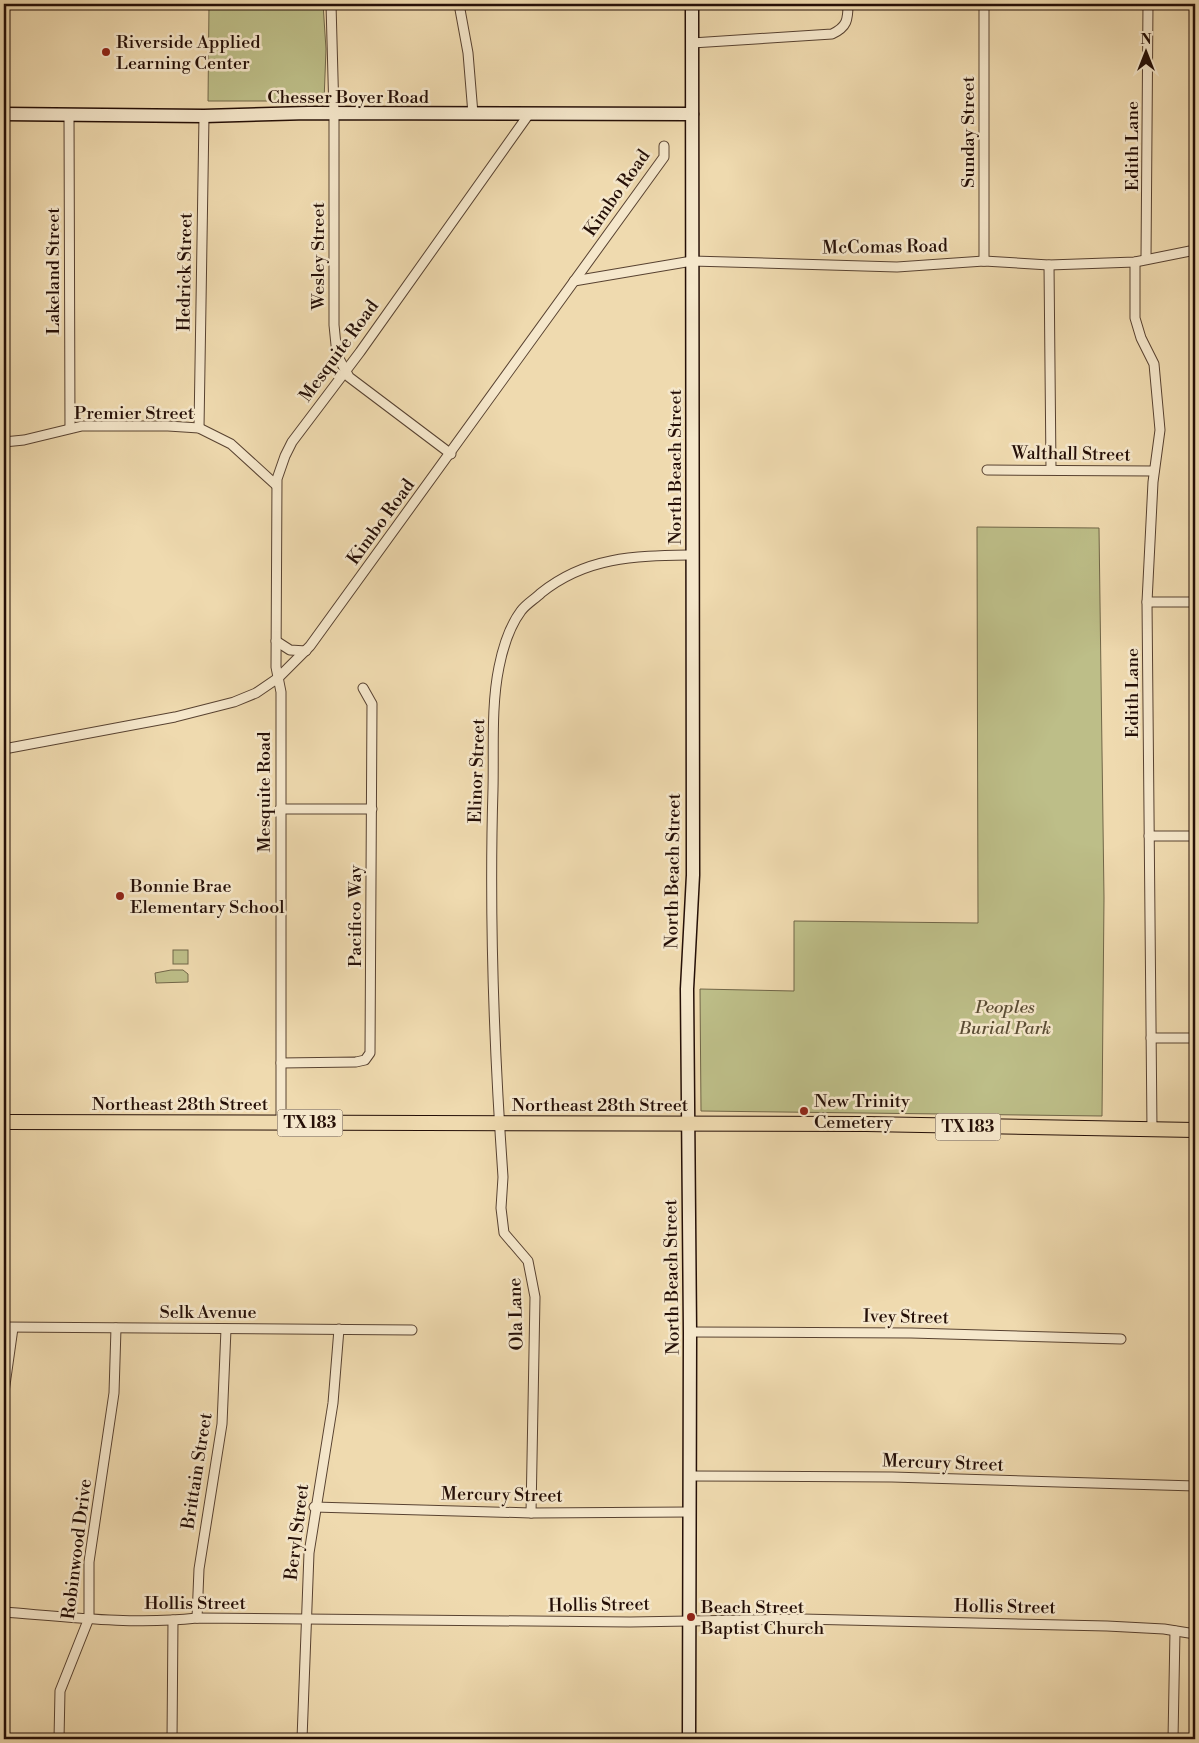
<svg xmlns="http://www.w3.org/2000/svg" width="1199" height="1743" font-family="'Libre Bodoni',serif">
	<rect width="100%" height="100%" fill="#efdaaf"/>
	<filter id="stains"><feTurbulence type="fractalNoise" baseFrequency=".004" numOctaves="4"/><feColorMatrix values="0 0 0 0 .2 0 0 0 0 .09 0 0 0 0 .02 0 0 0 .5 -.17"/></filter>
	<radialGradient id="worn" r=".72"><stop offset=".6" stop-color="#630" stop-opacity="0"/><stop offset="1" stop-color="#630" stop-opacity=".3"/></radialGradient>
	<g fill="#bdbe88" stroke="#716648">
		<polygon points="209,4 323,4 326,49 324,101 208,101"/>
		<polygon points="977,527 1099,528 1104,898 1102,1116 701,1111 700,989 794,991 794,921 978,923"/>
		<rect x="173" y="950" width="15" height="14"/>
		<polygon points="171,970 183,970 188,974 188,982 156,983 155,973"/>
	</g>
	<g fill="none" stroke-linecap="round" stroke-linejoin="round">
		<g stroke="#584231" stroke-width="11">
			<g id="street">
				<polyline points="331,4 334,114 334,325 337,355 349,377 451,454"/>
				<polyline points="459,4 468,53 473,114"/>
				<path d="M 692,43 L 832,34 C 847,27 848,20 848,4"/>
				<polyline points="69,114 70,428"/>
				<polyline points="1146,259 1148,4"/>
				<polyline points="984,261 984,4"/>
				<polyline points="1135,262 1135,318 1141,338 1154,364 1160,430 1153,482 1147,602 1152,1129"/>
				<polyline points="1049,265 1051,469"/>
				<polyline points="574,281 692,261 897,267 984,261 1049,265 1135,262 1195,250"/>
				<polyline points="199,428 204,116"/>
				<polyline points="4,442 24,440 82,426 168,426 199,428 231,444 276,485"/>
				<polyline points="987,470 1154,471"/>
				<polyline points="1147,602 1195,602"/>
				<polyline points="276,641 290,650 306,651"/>
				<polyline points="4,749 175,717 234,702 256,693 278,678 310,646 664,157 664,146"/>
				<polyline points="280,809 372,809"/>
				<polyline points="1149,836 1195,836"/>
				<polyline points="1151,1038 1195,1038"/>
				<polyline points="281,1063 356,1062 365,1060 370,1053 372,704 363,688"/>
				<polyline points="281,1123 281,692 276,667 277,479 285,456 292,442 360,352 529,114"/>
				<polyline points="4,1327 412,1330"/>
				<polyline points="690,1332 911,1333 1121,1339"/>
				<polyline points="4,1392 13,1328"/>
				<polyline points="690,1476 892,1477 1195,1486"/>
				<polyline points="314,1507 531,1513 689,1512"/>
				<path d="M 531,1513 L 535,1297 L 528,1261 L 504,1233 L 501,1208 L 503,1177 C 494,1048 489,918 493,789 C 494,749 491,706 499,667 C 503,647 509,627 521,611 C 526,604 535,599 541,593 C 587,556 636,556 692,555"/>
				<path d="M 4,1612 C 68,1617 133,1625 197,1618 L 630,1622 L 802,1619 L 1107,1626 L 1164,1629 L 1195,1634"/>
				<polyline points="197,1618 199,1569 222,1424 226,1329"/>
				<polyline points="59,1739 60,1691 89,1618 89,1562 114,1393 116,1328"/>
				<polyline points="172,1739 173,1620"/>
				<polyline points="302,1739 309,1553 333,1403 339,1329"/>
				<polyline points="1173,1739 1175,1631"/>
			</g>
		</g>
		<g stroke="#250f07" stroke-width="15">
			<g id="secondary">
				<polyline points="4,114 204,116 308,113 692,114"/>
				<polyline points="689,1739 690,1332 687,989 693,875 692,4"/>
			</g>
		</g>
		<g stroke="#250f07" stroke-width="16">
			<polyline id="primary" points="4,1122 866,1124 1195,1130"/>
		</g>
		<use href="#street" stroke="#f5e7cb" stroke-width="9"/>
		<use href="#secondary" stroke="#f5e7cb" stroke-width="12"/>
		<use href="#primary" stroke="#efdaaf" stroke-width="14"/>
	</g>
	<g fill="#8f2418" stroke="#f5e7cb" stroke-width="2">
		<circle cx="106" cy="52" r="5"/>
		<circle cx="120" cy="896" r="5"/>
		<circle cx="804" cy="1111" r="5"/>
		<circle cx="691" cy="1617" r="5"/>
	</g>
	<g text-anchor="middle" dominant-baseline="central" stroke-width="5" stroke-linejoin="round" paint-order="stroke">
		<g fill="#f5e7cb" stroke="#635042" stroke-width="1">
			<rect x="277.5" y="1109.5" width="65" height="27" rx="4"/>
			<rect x="935.5" y="1113.5" width="65" height="27" rx="4"/>
		</g>
		<g font-size="16" font-weight="bold" fill="#250f07">
			<text x="310" y="1123">TX 183</text>
			<text x="968" y="1127">TX 183</text>
		</g>
		<g font-size="18" fill="#250f07" stroke="#f5e7cb" text-anchor="start">
			<text x="116" y="42">Riverside Applied<tspan x="116" dy="21">Learning Center</tspan></text>
			<text x="130" y="886">Bonnie Brae<tspan x="130" dy="21">Elementary School</tspan></text>
			<text x="814" y="1101">New Trinity<tspan x="814" dy="21">Cemetery</tspan></text>
			<text x="701" y="1607">Beach Street<tspan x="701" dy="21">Baptist Church</tspan></text>
		</g>
		<g font-size="18" fill="#250f07" stroke="#f5e7cb">
			<text x="348" y="97">Chesser Boyer Road</text>
			<text transform="translate(968 132) rotate(-90)">Sunday Street</text>
			<text transform="translate(1132 146) rotate(-90)">Edith Lane</text>
			<text transform="translate(617 193) rotate(-55)">Kimbo Road</text>
			<text transform="translate(885 247) rotate(-1)">McComas Road</text>
			<text transform="translate(318 256) rotate(-90)">Wesley Street</text>
			<text transform="translate(53 271) rotate(-90)">Lakeland Street</text>
			<text transform="translate(185 272) rotate(-89)">Hedrick Street</text>
			<text transform="translate(339 351) rotate(-54)">Mesquite Road</text>
			<text x="134" y="413">Premier Street</text>
			<text transform="translate(1071 454) rotate(1)">Walthall Street</text>
			<text transform="translate(675 467) rotate(-90)">North Beach Street</text>
			<text transform="translate(381 522) rotate(-54)">Kimbo Road</text>
			<text transform="translate(1132 693) rotate(-90)">Edith Lane</text>
			<text transform="translate(477 771) rotate(-88)">Elinor Street</text>
			<text transform="translate(264 792) rotate(-90)">Mesquite Road</text>
			<text transform="translate(673 871) rotate(-89)">North Beach Street</text>
			<text transform="translate(355 916) rotate(-90)">Pacifico Way</text>
			<text x="180" y="1104">Northeast 28th Street</text>
			<text x="600" y="1105">Northeast 28th Street</text>
			<text transform="translate(672 1277) rotate(-91)">North Beach Street</text>
			<text x="208" y="1312">Selk Avenue</text>
			<text transform="translate(516 1314) rotate(-92)">Ola Lane</text>
			<text transform="translate(906 1317) rotate(1)">Ivey Street</text>
			<text transform="translate(943 1463) rotate(2)">Mercury Street</text>
			<text transform="translate(197 1471) rotate(-81)">Brittain Street</text>
			<text transform="translate(502 1495) rotate(1)">Mercury Street</text>
			<text transform="translate(297 1532) rotate(-83)">Beryl Street</text>
			<text transform="translate(77 1549) rotate(-83)">Robinwood Drive</text>
			<text x="195" y="1603">Hollis Street</text>
			<text transform="translate(599 1605) rotate(-1)">Hollis Street</text>
			<text transform="translate(1005 1607) rotate(1)">Hollis Street</text>
		</g>
		<g font-size="18" font-style="italic" fill="#5a4c34" stroke="#f5e7cb">
			<text x="1005" y="1007">Peoples<tspan x="1005" dy="21">Burial Park</tspan></text>
		</g>
	</g>
	<rect width="1199" height="1743" fill="none" stroke="#efdaaf" stroke-width="20"/>
	<rect x="5" y="5" width="1189" height="1733" fill="none" stroke="#250f07" stroke-width="2.5"/>
	<rect x="10" y="10" width="1179" height="1723" fill="none" stroke="#250f07"/>
	<g transform="translate(1146 52)" stroke="#f5e7cb" stroke-width="4" paint-order="stroke">
	<path d="M0-4L9 19L0 12L-9 19Z" fill="#250f07"/>
	<text y="-8" font-size="14" font-weight="bold" text-anchor="middle" fill="#250f07">N</text>
	</g>
	<rect width="100%" height="100%" filter="url(#stains)"/>
	<rect width="100%" height="100%" fill="url(#worn)"/>
</svg>
